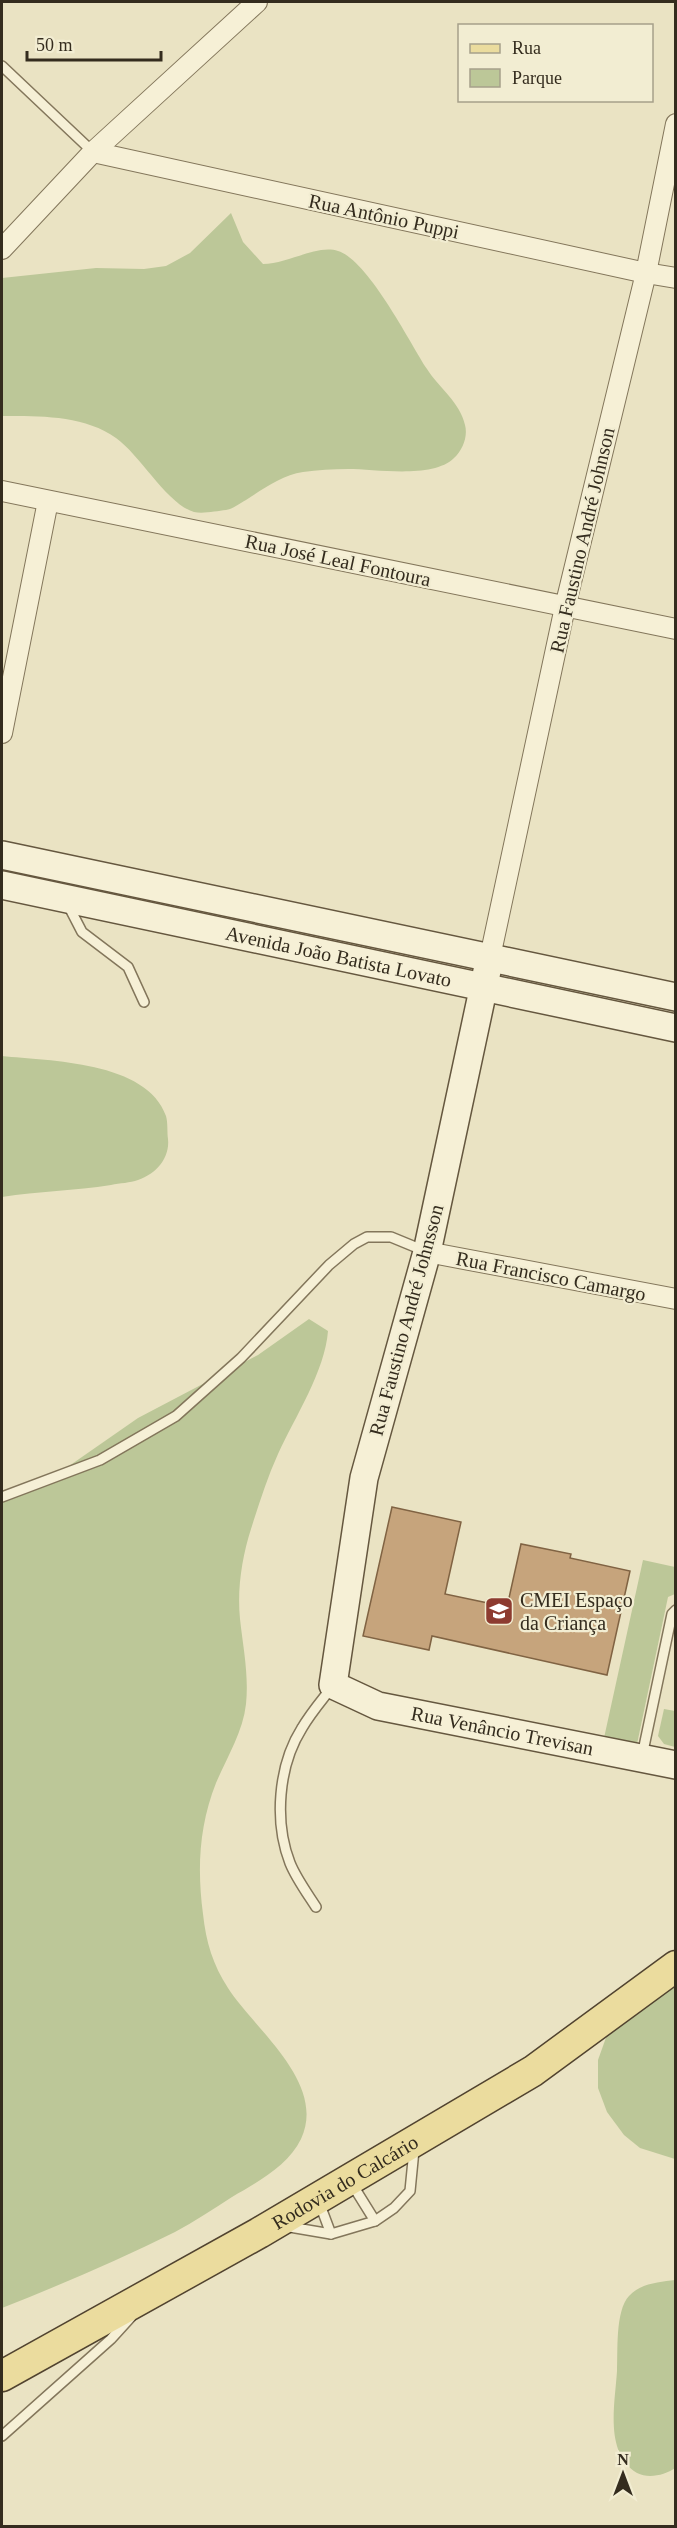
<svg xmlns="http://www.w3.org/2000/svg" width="677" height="2528" font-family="'Times New Roman',serif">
	<rect width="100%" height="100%" fill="#eae3c3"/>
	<g fill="#bcc798">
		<path d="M 231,213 L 243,242 L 263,264 C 288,264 317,244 338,251 C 368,260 410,343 427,369 C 439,388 460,402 465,425 C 468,436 463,450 454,458 C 433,479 376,469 348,469 C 333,469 317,470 303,472 C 282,475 263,489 246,500 C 240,503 233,509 226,510 C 217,511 203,514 194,512 C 167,504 141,456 116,438 C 84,415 39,416 2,416 L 2,278 L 96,268 L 144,269 L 166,266 L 190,253 Z"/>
		<path d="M 2,1056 C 49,1061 147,1061 166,1116 C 168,1123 167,1132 168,1139 C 170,1158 156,1174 138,1180 C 130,1183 120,1183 111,1185 C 75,1191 38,1191 2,1197 Z"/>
		<path d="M 309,1319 L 328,1331 C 325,1371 295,1417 278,1454 C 267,1478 259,1504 251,1529 C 242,1557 237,1589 240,1619 C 243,1647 249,1675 246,1704 C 243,1732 227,1757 216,1783 C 199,1826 197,1869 203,1914 C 206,1942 213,1965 228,1988 C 255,2030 327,2083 301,2139 C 288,2166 256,2183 232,2197 C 213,2209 194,2222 175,2232 C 119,2260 60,2285 2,2308 L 2,1495 L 46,1482 L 138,1418 L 258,1355 Z"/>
		<polygon points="643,1560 675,1567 675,1594 668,1597 637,1744 604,1738"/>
		<polygon points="664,1709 675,1711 675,1747 664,1744 658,1736"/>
		<polygon points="675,1984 675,2159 640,2148 624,2135 607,2112 598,2088 598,2060 608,2032"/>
		<path d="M 675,2280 L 675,2468 C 665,2475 649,2479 637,2473 C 604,2453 615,2404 617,2371 C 618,2352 615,2311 629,2296 C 641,2283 660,2282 675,2280 Z"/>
	</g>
	<polygon fill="#c6a47c" stroke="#806343" stroke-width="1.5" points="392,1507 461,1522 445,1594 507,1607 521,1544 571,1554 570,1558 630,1571 607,1675 432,1636 429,1650 363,1636"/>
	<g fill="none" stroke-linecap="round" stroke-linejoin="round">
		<g stroke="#83765b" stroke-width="12">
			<g id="lane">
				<polyline points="2,66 93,152"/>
				<polyline points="67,903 82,932 128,967 144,1002"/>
				<polyline points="2,1497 100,1460 176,1416 241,1358 329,1265 354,1244 367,1237 391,1237 425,1251"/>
				<polyline points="642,1756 672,1614 676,1610"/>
				<path d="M 316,1907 C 307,1893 296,1878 290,1863 C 274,1822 278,1766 302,1728 C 310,1714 322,1700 332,1687"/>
				<polyline points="352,2184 375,2221"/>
				<polyline points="319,2202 331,2234"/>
				<polyline points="284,2226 331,2234 375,2221 394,2208 410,2191 414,2150"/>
				<polyline points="2,2436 111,2339 131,2317"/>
			</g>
		</g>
		<g stroke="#83765b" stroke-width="22">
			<g id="street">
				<polyline points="93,152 646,273 676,278"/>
				<polyline points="2,249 93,152 257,2"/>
				<polyline points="2,491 676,629"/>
				<polyline points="2,733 48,501"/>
				<polyline points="490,957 565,607 646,273 676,124"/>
				<polyline points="427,1252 676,1299"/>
			</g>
		</g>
		<g stroke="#65573f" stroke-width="30">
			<g id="secondary">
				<polyline points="2,855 676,997"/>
				<path id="s1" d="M 2,885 L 676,1028"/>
				<path id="s2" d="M 490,957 L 427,1252 L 364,1478 L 333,1685 L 378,1706 L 676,1765"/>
			</g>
		</g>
		<g stroke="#51432f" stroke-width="33">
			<g id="primary">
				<path id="s3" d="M 2,2376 L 259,2233 L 533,2071 L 676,1966"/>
			</g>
		</g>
		<use href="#lane" stroke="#f6f0d6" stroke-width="9"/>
		<use href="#street" stroke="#f6f0d6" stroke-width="20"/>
		<use href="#secondary" stroke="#f6f0d6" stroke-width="27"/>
		<use href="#primary" stroke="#ebdc9e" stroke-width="30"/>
	</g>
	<defs>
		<g id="school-square" transform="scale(1.5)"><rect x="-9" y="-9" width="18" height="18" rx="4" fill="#8d3b30" stroke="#f2edd2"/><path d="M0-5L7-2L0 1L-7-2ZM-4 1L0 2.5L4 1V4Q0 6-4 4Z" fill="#fff"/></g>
	</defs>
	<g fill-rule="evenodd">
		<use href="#school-square" x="499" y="1611"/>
	</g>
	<g text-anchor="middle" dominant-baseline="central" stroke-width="4.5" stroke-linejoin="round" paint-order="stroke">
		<g font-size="20" fill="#342c1e" stroke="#f2edd2">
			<text transform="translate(384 216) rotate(12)">Rua Antônio Puppi</text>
			<text transform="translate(582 540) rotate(-77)">Rua Faustino André Johnson</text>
			<text transform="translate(338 560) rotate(12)">Rua José Leal Fontoura</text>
			<text stroke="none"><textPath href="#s1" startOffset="344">Avenida João Batista Lovato</textPath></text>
			<text transform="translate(551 1276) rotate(11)">Rua Francisco Camargo</text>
			<text transform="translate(406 1320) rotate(-75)">Rua Faustino André Johnsson</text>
			<text stroke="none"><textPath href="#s2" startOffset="922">Rua Venâncio Trevisan</textPath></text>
			<text stroke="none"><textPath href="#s3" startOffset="394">Rodovia do Calcário</textPath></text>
		</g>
		<g font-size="20" fill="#342c1e" stroke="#f2edd2" text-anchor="start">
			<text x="520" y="1600">CMEI Espaço<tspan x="520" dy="23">da Criança</tspan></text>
		</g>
	</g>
	<rect width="677" height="2528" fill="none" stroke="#342c1e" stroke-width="6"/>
	<rect x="458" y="24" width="195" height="78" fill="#f2edd2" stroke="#a6a08a" stroke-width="1.5"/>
	<rect x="470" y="44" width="30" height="9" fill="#ebdc9e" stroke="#a6a08a" stroke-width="1.5"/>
	<text x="512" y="54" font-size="18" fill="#342c1e">Rua</text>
	<rect x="470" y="69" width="30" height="18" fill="#bcc798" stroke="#a6a08a" stroke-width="1.5"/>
	<text x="512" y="84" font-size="18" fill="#342c1e">Parque</text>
	<g transform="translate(623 2474)" stroke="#f2edd2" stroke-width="4.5" paint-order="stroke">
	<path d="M0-4.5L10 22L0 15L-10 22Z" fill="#342c1e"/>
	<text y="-9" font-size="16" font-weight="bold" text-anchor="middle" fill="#342c1e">N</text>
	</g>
	<path d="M27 51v9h134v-9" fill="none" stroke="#342c1e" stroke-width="3"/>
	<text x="36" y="51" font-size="18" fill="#342c1e" stroke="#f2edd2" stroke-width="4.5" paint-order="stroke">50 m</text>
</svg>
